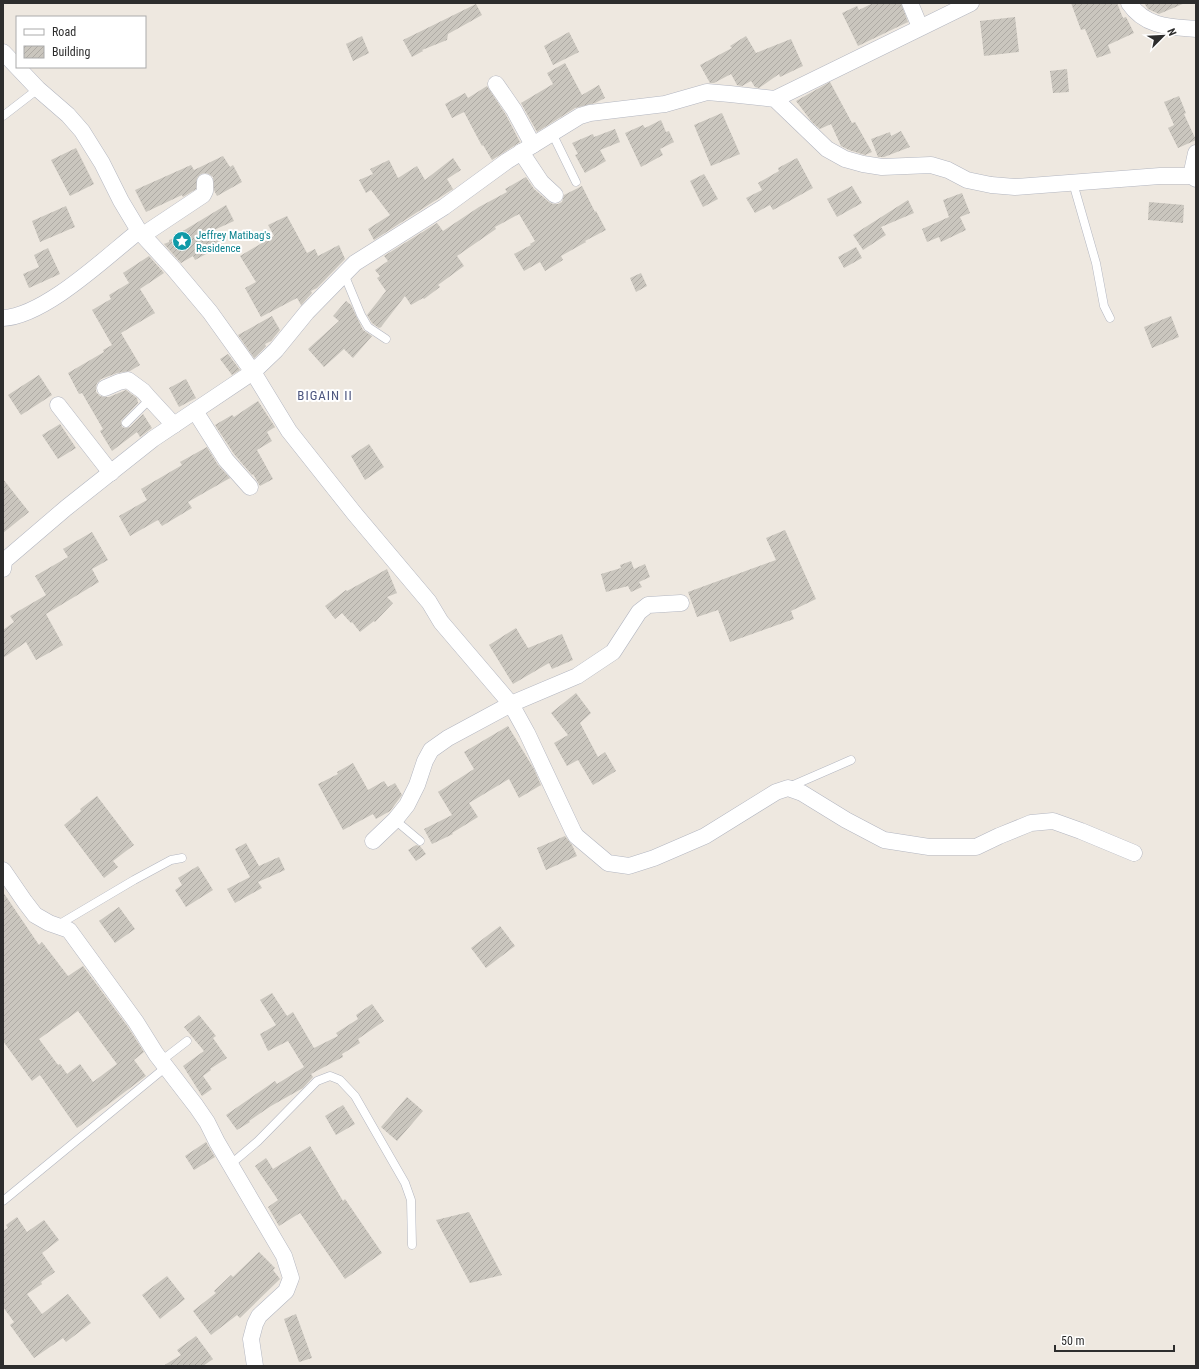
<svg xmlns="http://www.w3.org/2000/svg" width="1199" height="1369" font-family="'Roboto Condensed',sans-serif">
	<defs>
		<pattern id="building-hatch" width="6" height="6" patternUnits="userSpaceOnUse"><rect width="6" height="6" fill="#cac6be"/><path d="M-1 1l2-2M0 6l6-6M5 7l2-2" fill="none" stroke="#aeaaa4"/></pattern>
	</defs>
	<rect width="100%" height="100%" fill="#eee8e0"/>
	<g fill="url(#building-hatch)" fill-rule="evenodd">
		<polygon points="873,3 901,3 908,22 858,46 842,13 857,6 859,10"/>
		<polygon points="1071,3 1117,3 1123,18 1126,17 1134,33 1108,45 1111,53 1097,58 1085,29 1081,30"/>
		<polygon points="1144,3 1185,3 1159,14 1148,9"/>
		<polygon points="476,4 482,15 448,34 447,40 422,50 423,51 412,57 403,40"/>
		<polygon points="1015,17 1019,52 984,56 980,21"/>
		<polygon points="569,32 579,52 553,65 544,46"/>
		<polygon points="362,36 369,53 353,61 346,44"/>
		<polygon points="746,36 756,53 791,39 803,66 780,77 779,74 759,88 755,87 751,81 742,86 737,85 731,74 714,83 710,83 700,65 732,48 730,46"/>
		<polygon points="565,63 582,95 599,85 605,98 595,103 575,108 537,132 521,103 553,84 547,73"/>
		<polygon points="1067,69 1069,92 1053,93 1050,71"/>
		<polygon points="830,82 852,123 855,122 872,152 865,155 849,150 841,146 831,124 820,129 812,122 796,101"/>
		<polygon points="487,86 506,115 520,142 492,160 483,145 482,146 464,112 452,118 445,104 465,93 468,98"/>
		<polygon points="1179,96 1186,113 1184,114 1196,140 1178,148 1168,128 1174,125 1164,102"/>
		<polygon points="722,113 740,154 711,166 694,125"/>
		<polygon points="661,120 666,132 669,131 674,142 660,149 663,155 641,167 625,133 643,125 645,128"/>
		<polygon points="615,129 620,142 600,150 606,161 585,173 575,155 578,154 572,143 593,134 594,137"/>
		<polygon points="901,131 910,147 884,157 878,157 871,139 890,132 891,136"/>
		<polygon points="76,148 94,184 70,196 51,160"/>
		<polygon points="223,156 230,167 233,165 242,182 217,196 214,190 213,177 209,174 205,173 201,174 197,178 196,189 183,197 182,195 146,212 135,190 191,165 194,170"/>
		<polygon points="453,158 461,170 447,179 453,189 374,240 368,229 390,215 371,190 366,193 359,180 373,174 370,169 389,160 398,178 417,166 425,180"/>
		<polygon points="797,158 813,188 773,210 770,205 755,213 746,198 762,190 758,183 779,171 778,168"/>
		<polygon points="704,174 718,199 703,207 690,181"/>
		<polygon points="526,177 534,189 549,202 553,204 558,204 562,202 564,195 582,186 595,212 596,211 606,230 585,241 586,242 561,256 563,260 545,271 540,262 524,271 514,254 531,245 530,244 535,241 519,214 495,227 496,229 457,256 464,266 438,285 440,287 424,299 423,298 411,305 405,296 381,327 379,328 372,323 367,315 386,291 377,278 380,276 375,270 388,261 384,256 437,223 443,231 479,207 507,192 505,189"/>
		<polygon points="852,186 862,203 837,217 827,199"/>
		<polygon points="962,193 970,213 960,217 966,230 941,242 939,237 927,242 922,229 949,217 943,200"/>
		<polygon points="908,200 914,213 881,227 886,235 863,250 853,235"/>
		<polygon points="1149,202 1184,205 1183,223 1148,220"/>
		<polygon points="226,205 234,221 214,230 213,232 221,246 195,260 193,256 181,263 164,244 169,242 169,240 179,236 178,234"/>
		<polygon points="66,206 75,227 40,242 32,221"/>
		<polygon points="287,216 307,253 315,249 318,256 339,245 345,259 317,288 311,291 312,293 301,305 297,298 261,317 245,288 256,282 240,256 274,236 268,225"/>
		<polygon points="856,247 862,258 844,268 838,257"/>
		<polygon points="48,248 60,274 29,288 23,274 39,267 34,255"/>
		<polygon points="149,256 164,273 140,289 155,313 121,333 140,365 130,371 117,373 101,379 97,383 96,387 96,392 100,396 104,397 109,397 126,390 137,398 138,403 121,421 122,427 125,428 130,427 143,414 152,428 140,437 137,432 112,451 100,431 103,429 82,393 79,394 68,373 104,352 103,350 112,345 92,310 111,299 109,295 129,283 123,273"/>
		<polygon points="641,273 647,286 636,292 630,278"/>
		<polygon points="346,301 351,305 363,330 372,336 353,358 344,349 324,367 308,349 339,321 333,316"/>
		<polygon points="272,316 280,330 271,341 265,344 266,346 254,358 238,335"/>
		<polygon points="1171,316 1179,337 1152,348 1144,327"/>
		<polygon points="228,354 240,370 232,375 220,359"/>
		<polygon points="39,375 52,395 21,415 8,395"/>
		<polygon points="186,379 196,398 179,407 169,388"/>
		<polygon points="258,401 275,427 267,432 272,441 257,450 273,479 260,486 253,474 252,475 234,454 215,425 232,415 234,417"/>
		<polygon points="60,424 76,448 58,459 42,435"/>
		<polygon points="369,444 384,467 365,480 351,456"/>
		<polygon points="207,447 218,465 230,478 188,502 192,508 162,526 158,520 130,536 119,516 147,500 141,489 182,465 180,462"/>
		<polygon points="3,479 29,512 3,533"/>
		<polygon points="785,530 816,599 791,611 794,619 730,642 718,610 697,617 688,592 776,560 766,538"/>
		<polygon points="92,532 108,560 92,569 99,582 46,614 63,645 36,660 26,642 3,658 3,630 14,622 10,616 46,595 35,576 68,557 63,549"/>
		<polygon points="631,561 634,569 645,564 650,577 639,582 642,587 631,592 628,586 606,592 601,574 621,568 620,565"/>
		<polygon points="387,569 397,593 387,597 393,603 375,622 374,621 360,632 352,622 351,623 342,613 335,619 325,606 346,590 347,591"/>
		<polygon points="516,628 528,648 562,634 573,660 552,669 549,663 513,684 489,645"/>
		<polygon points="576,693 591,713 580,723 598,757 605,752 616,771 593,785 578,760 567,766 554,743 568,735 551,713"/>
		<polygon points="508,726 534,769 541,785 519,798 509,779 469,803 478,817 452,833 453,834 432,844 424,829 452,815 438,792 474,769 464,752"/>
		<polygon points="353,763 368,790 384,781 388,787 395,783 402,795 390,811 376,819 373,814 343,830 318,784 338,774 337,772"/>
		<polygon points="97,796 134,845 113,861 118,867 104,878 64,825 81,811 80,809"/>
		<polygon points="565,836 572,845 577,856 546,870 537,848"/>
		<polygon points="246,843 259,866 279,857 285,870 258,882 262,888 235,903 227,889 250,877 235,849"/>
		<polygon points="416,845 420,846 426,854 416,861 408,850"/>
		<polygon points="198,866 213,890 186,907 175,890 182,885 178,878"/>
		<path d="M 3,892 L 39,945 L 42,942 L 68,976 L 83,966 L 128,1027 L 144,1052 L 134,1060 L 146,1076 L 77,1128 L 40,1075 L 32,1081 L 3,1041 ZM 78,1011 L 117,1064 L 93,1082 L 80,1064 L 67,1074 L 60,1064 L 58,1065 L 39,1039 Z"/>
		<polygon points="119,907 135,929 115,943 99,921"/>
		<polygon points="500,926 515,946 486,968 471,948"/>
		<polygon points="272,993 287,1016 293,1012 314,1048 338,1036 336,1033 358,1019 356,1015 372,1004 384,1021 358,1039 360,1043 342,1054 343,1057 311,1074 313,1077 303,1088 271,1106 249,1121 250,1122 237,1130 226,1115 275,1081 277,1084 304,1067 288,1041 268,1051 260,1034 276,1025 260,1000"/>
		<polygon points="199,1015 216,1036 213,1038 227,1058 210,1069 211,1070 203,1076 212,1089 202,1096 183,1066 204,1051 184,1027"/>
		<polygon points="407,1097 423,1111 397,1141 381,1127"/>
		<polygon points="343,1105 355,1124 336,1135 325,1116"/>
		<polygon points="206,1142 215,1157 194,1170 185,1156"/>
		<polygon points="310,1146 343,1201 345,1199 382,1253 345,1279 300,1213 279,1226 268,1207 278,1200 255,1166 266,1158 273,1169"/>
		<polygon points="469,1212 502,1275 470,1283 436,1220"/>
		<polygon points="17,1217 27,1232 44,1220 59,1240 42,1253 55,1272 41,1282 42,1284 27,1294 42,1314 68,1294 91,1323 66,1342 63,1338 34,1358 10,1325 14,1322 3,1307 3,1231 8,1228 6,1225"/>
		<polygon points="259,1252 275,1268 273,1270 280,1279 240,1318 237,1315 211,1335 193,1311 216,1293 214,1291 231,1275 233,1277"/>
		<polygon points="167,1276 185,1299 160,1319 142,1295"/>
		<polygon points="296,1314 312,1358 299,1362 284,1319"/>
		<polygon points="196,1336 213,1359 203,1366 163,1366 181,1355 177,1350"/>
	</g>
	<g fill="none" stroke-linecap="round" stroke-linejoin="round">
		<g stroke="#b3b6c0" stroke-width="9">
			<g id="lane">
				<polyline points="3,116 38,89"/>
				<polyline points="552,133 576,182"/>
				<polyline points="1073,183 1096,263 1104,306 1110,318"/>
				<polyline points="344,274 361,315 368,327 386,339"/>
				<polyline points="126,423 150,399"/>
				<polyline points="789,787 851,760"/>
				<polyline points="395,820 420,841"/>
				<polyline points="58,925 134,880 171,860 182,858"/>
				<polyline points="161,1061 187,1041"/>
				<polyline points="231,1164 258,1141 317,1081 330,1076 340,1080 355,1096 405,1183 411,1200 412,1245"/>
				<polyline points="3,1201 166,1067"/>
			</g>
		</g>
		<g stroke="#b3b6c0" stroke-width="17">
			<g id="street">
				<polyline points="910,3 920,27"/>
				<path d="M 1129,3 C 1145,27 1170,27 1196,29"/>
				<polyline points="3,52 38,89 68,115 82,131 102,163 121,201 139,231 173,268 210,312 253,372 289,431 354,513 429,602 441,622 511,704 527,733 573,831 576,836 608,863 629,866 654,858 705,836 776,792 788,788 802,793 846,820 884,840 929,847 976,847 999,836 1031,823 1053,821 1081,831 1134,853"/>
				<polyline points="496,84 514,110 533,145"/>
				<polyline points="775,99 971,3"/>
				<polyline points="521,152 541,182 555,195"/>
				<polyline points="1191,176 1196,153"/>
				<polyline points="143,235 203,195 205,191 205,182"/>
				<path d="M 3,318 C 45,316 106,257 139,231"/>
				<polyline points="105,388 119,382 128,380 143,391 150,399 174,425"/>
				<polyline points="58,405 111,473"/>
				<polyline points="195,411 226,460 250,487"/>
				<polyline points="3,569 4,561 66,508 153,439 253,372 276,350 307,312 355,263 444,207 507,161 580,116 590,113 665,104 707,92 730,94 775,99 827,149 845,159 863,164 882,167 931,165 948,170 967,180 991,185 1015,187 1160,176 1191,176 1196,179"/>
				<polyline points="373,841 395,820 407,805 417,785 425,761 431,750 448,738 511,704 577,676 613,652 639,612 648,605 681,603"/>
				<polyline points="3,870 25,902 35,915 49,923 69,930 136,1022 156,1054 196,1106 207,1122 217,1142 284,1256 291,1278 286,1291 259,1316 255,1324 251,1339 255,1366"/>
			</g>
		</g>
		<use href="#lane" stroke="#fff" stroke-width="8"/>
		<use href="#street" stroke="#fff" stroke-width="16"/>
	</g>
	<defs>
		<g id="sight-disc" transform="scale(1)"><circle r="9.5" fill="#0f9aa8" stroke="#fff"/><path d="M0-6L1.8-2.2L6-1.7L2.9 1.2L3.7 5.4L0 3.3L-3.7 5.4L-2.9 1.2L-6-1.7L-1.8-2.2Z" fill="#fff"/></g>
	</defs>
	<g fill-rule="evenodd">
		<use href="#sight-disc" x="182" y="241"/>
	</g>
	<g text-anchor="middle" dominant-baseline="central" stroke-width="4" stroke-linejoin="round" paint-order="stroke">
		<g font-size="11" fill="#0d838f" stroke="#fff" text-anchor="start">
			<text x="196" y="235">Jeffrey Matibag's<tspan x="196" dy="13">Residence</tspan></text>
		</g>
		<g font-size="13" letter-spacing="1" fill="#4d567f" stroke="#fff">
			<text x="325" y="395">BIGAIN II</text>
		</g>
	</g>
	<rect width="1199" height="1369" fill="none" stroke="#2d2d2d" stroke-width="8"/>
	<rect x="16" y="16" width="130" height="52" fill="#ffffff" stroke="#ababab"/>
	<rect x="24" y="29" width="20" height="6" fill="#ffffff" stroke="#ababab"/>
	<text x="52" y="36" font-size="12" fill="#2d2d2d">Road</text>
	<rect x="24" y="46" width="20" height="12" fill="url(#building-hatch)" stroke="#ababab"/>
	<text x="52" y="56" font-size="12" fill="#2d2d2d">Building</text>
	<g transform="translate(1163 36) rotate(66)" stroke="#ffffff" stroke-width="3" paint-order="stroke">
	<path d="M0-3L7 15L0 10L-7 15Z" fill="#2d2d2d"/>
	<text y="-6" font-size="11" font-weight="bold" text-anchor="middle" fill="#2d2d2d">N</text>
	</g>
	<path d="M1055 1345v6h119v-6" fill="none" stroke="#2d2d2d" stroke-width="2"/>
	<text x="1061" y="1345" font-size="12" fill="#2d2d2d" stroke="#ffffff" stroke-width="3" paint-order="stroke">50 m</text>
</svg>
